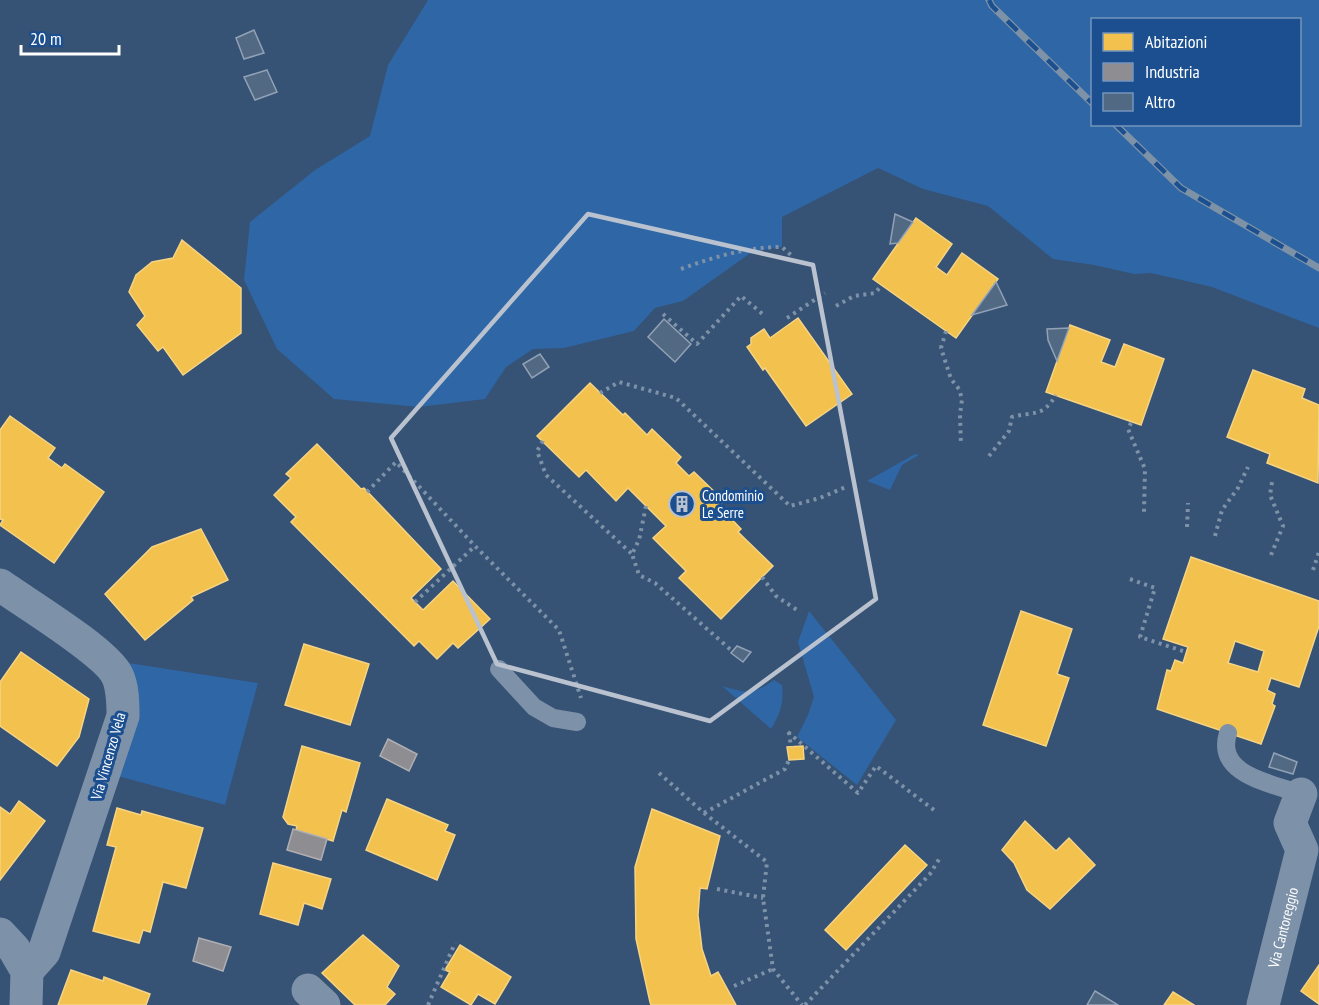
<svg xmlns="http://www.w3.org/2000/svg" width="1319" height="1005" font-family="'PT Sans Narrow',sans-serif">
	<rect width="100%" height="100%" fill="#365274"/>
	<g fill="#2f66a5" fill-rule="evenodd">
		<path d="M 428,0 L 1319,0 L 1319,328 L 1212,287 L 1151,273 L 1134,274 L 1094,265 L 1053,259 L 988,206 L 923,189 L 878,168 L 782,217 L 782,247 L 752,252 L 683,301 L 655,308 L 634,331 L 564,348 L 533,349 L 506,367 L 485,399 L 419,407 L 334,399 L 277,349 L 244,280 L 250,222 L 315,170 L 370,136 L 388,65 ZM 1092,20 L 1300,20 L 1300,124 L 1092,124 Z"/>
		<polygon points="915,454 919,455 902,465 890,490 867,481"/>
		<polygon points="809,611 896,720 857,785 797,737 808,715 814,697 798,642"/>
		<polygon points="122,662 258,683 225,805 114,775"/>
		<path d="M 774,680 L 782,685 C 784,704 780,714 771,729 L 722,686 C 746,693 753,695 774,680 Z"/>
	</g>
	<g fill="#f2c14e" stroke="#f6d483" stroke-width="1.5" fill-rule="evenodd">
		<polygon points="916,218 952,244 936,267 947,275 962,253 998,279 956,338 873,279"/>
		<polygon points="182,240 241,288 241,333 183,375 163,347 158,351 137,325 145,316 129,292 136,275 152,262 173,258"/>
		<polygon points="798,318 852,394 806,426 765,368 763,370 747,347 751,344 751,338 764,329 770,338"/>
		<polygon points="1070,325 1110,340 1101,362 1115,367 1124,344 1164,359 1141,425 1046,392"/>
		<polygon points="1253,370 1305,389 1302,398 1319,405 1318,483 1267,463 1270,454 1227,437"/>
		<polygon points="590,383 623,415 625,413 647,435 652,429 681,457 676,463 689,476 694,472 724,501 719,506 741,529 738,532 773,566 721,619 679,578 686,571 653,538 666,526 628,488 616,501 586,470 579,477 537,436"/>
		<polygon points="10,416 55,448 48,458 62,468 65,464 104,492 54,563 0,525 3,520 0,519 0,430"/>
		<polygon points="317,444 361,489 364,488 441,569 411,598 423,610 453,581 490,619 458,648 453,643 437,659 419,641 414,646 291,522 296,517 274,495 291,478 286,474"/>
		<polygon points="201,529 228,580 191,597 193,600 145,640 105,594 152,547"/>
		<path d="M 1191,557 L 1319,601 L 1319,626 L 1299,687 L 1271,678 L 1267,690 L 1275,694 L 1272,704 L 1275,706 L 1261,744 L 1157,709 L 1167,670 L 1171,671 L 1175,660 L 1183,663 L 1188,647 L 1163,639 ZM 1235,641 L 1264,651 L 1258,672 L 1228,663 Z"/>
		<polygon points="1021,611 1072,629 1057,674 1069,678 1046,746 983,725"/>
		<polygon points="304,644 369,664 350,725 285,705"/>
		<polygon points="21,652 89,699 79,737 57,766 0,726 0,682"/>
		<polygon points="302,746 360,763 346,812 342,810 333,841 296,830 297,826 288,824 283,817"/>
		<polygon points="803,746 804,759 789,760 787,747"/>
		<polygon points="387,799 448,825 445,831 455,835 437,880 366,850"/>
		<polygon points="19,801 45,821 0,880 0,807 10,814"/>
		<polygon points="117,808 141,815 142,811 203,828 186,888 163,882 150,932 143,930 139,943 93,931 116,847 107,845"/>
		<polygon points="652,809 720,836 707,889 700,888 698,915 702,949 711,976 718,972 736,1005 651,1005 650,1002 636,939 635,867"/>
		<polygon points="1025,821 1056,851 1069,838 1095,865 1050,909 1027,890 1014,863 1002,850"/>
		<polygon points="905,845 927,865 846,950 825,930"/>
		<polygon points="273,863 331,879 322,909 304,903 298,925 260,914"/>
		<polygon points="363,935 399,966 387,987 395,994 385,1005 355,1005 322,973"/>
		<polygon points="460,945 511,977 495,1004 478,994 471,1005 441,987 450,972 445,970"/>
		<polygon points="1319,965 1319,1004 1301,991"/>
		<polygon points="71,970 103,981 104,977 150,994 146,1005 58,1005"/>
		<polygon points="1173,992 1194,1005 1164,1005"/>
	</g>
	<g fill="#8d8d92" stroke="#afafb3" stroke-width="1.5">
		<polygon points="388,739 417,754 409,771 380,756"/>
		<polygon points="293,829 327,839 321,860 287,850"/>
		<polygon points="199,938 231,947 223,971 193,961"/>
	</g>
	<g fill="#526984" stroke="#92a2b6" stroke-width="1.5">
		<polygon points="254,30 264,53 244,59 236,38"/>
		<polygon points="267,70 277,92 255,100 244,77"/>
		<polygon points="895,214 913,222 898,243 890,244"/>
		<polygon points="996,282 1007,305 972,315"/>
		<polygon points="664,319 691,344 675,362 648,337"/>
		<polygon points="1069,328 1057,361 1048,340 1047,329"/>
		<polygon points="540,354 549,367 532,378 523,364"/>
		<polygon points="737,646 751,652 743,662 731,653"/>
		<polygon points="1274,753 1297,762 1293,774 1269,767"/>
		<polygon points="1095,991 1118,1005 1087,1005"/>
	</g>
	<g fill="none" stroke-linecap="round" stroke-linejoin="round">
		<g stroke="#7d92a8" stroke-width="4" stroke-dasharray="3 4.5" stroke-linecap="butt">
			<path d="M 681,269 C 714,257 746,247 782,247 L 792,256"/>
			<polyline points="836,306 854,296 875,293 882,285"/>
			<polyline points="663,314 697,344 741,296 765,316"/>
			<polyline points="787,318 825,293"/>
			<polyline points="946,331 941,348 951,379 959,389 962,399 960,415 961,445"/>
			<polyline points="600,393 619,382 676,398 790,506 820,498 848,486"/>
			<polyline points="1131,423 1128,429 1145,469 1144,512"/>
			<polyline points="543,441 537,451 546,475 632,554"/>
			<path d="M 989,456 L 1009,431 L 1012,417 C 1034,411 1042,418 1056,395"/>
			<polyline points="367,492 396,462 475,546 559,630 581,698"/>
			<polyline points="646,506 639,540 632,554 639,575 655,583 732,651"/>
			<polyline points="1187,527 1188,503"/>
			<polyline points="1215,536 1222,510 1238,488 1248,467"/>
			<polyline points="1271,555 1283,526 1270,495 1272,482"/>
			<polyline points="1313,570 1319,552"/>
			<polyline points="762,577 776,596 800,612"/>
			<polyline points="1130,579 1155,588 1140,637 1186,652"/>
			<polyline points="415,602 475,546"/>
			<polyline points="788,732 858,793 876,766 934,810"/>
			<polyline points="789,732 791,747"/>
			<polyline points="659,773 704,813 767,862 763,898 773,969 802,1005"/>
			<polyline points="704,813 785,769 789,760"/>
			<polyline points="717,889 763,898"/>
			<polyline points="734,986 773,969"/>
			<polyline points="428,1005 455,943"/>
			<polyline points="805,1005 930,874 941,856"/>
		</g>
		<g stroke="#7d92a8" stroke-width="18">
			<polyline points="499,669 534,707 553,718 577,722"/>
			<path d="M 1228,733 C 1215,775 1271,783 1301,794"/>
		</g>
		<g stroke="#7d92a8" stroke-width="33">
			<path d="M 0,585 C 25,603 105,651 117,675 C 123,687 123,703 123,716 L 44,952 L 27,971"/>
			<polyline points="0,934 14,949 27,971 26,1005"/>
			<polyline points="308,990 324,1005"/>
			<path id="s1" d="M 1263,1005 L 1302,850 L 1290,823 L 1301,794"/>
		</g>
		<g stroke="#7e92a7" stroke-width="7">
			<g id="rail">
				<polyline points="989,0 992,6 1092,103"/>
				<polyline points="1115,124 1181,188 1319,268"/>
			</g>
		</g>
		<use href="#rail" stroke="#1b4f8f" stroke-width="4.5" stroke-dasharray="14" stroke-linecap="butt"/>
	</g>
	<path fill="none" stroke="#b9c2ce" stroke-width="4.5" stroke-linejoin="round" d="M 588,214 L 813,265 L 876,599 L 710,721 L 497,664 L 391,438 Z"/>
	<defs>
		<g id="building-ring" transform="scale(1.35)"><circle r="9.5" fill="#1b4f8f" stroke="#b9c2ce" stroke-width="1.5"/><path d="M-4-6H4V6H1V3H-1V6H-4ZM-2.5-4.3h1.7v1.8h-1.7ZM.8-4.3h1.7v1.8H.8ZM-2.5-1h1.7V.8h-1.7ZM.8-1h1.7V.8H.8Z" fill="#b9c2ce"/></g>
	</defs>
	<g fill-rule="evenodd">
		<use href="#building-ring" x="682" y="504"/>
	</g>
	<g text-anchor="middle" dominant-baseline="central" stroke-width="6" stroke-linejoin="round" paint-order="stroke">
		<g font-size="15" fill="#fff" stroke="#1b4f8f" text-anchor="start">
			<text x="702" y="495">Condominio<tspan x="702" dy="17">Le Serre</tspan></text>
		</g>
		<g font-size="15" fill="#fff" stroke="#1b4f8f">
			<text transform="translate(108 756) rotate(-74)">Via Vincenzo Vela</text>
			<text stroke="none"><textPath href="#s1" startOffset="80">Via Cantoreggio</textPath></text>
		</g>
	</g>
	<rect x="1091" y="18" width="210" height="108" fill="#1b4f8f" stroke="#7695bc" stroke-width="1.5"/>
	<rect x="1103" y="33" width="30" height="18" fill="#f2c14e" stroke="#7695bc" stroke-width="1.5"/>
	<text x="1145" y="48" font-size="18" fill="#ffffff">Abitazioni</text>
	<rect x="1103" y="63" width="30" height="18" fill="#8d8d92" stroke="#7695bc" stroke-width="1.5"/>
	<text x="1145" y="78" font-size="18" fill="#ffffff">Industria</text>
	<rect x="1103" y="93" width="30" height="18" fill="#526984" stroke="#7695bc" stroke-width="1.5"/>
	<text x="1145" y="108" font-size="18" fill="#ffffff">Altro</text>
	<path d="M21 45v9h98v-9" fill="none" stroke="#ffffff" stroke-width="3"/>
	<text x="30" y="45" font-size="18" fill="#ffffff" stroke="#1b4f8f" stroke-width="4.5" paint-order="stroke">20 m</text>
</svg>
